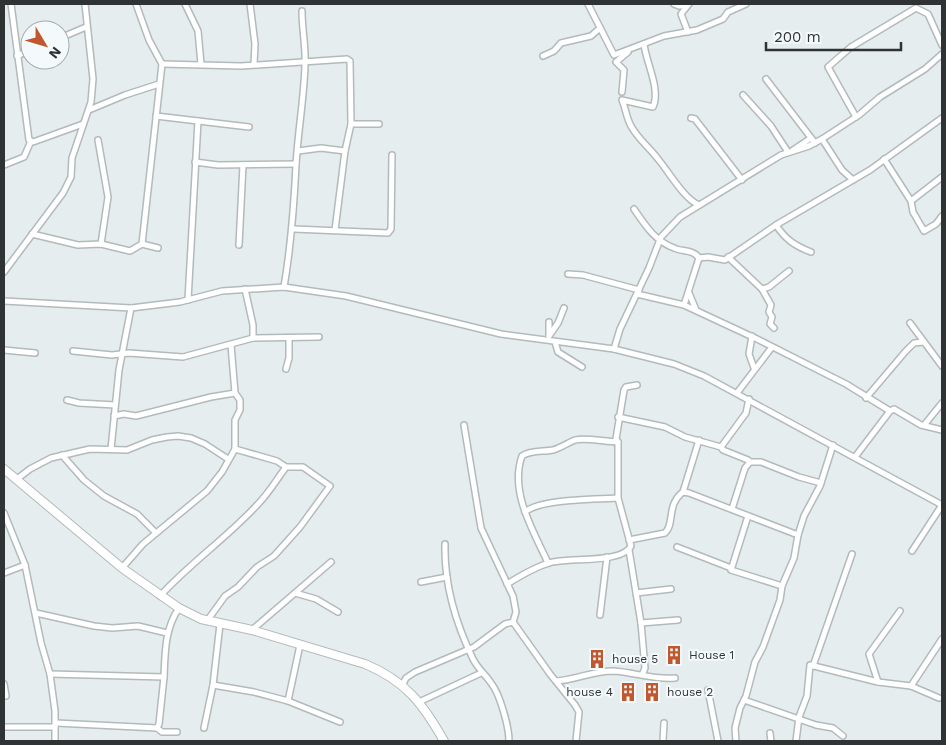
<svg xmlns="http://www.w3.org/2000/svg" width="946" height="745" font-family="'Work Sans',sans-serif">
	<rect width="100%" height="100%" fill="#e6edef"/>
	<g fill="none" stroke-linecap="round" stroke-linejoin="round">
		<g stroke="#b3babb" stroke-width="8">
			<g id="street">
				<polyline points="11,4 29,140 33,142 83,124"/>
				<polyline points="136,4 149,40 162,64 142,244"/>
				<polyline points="185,4 198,31 201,64"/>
				<polyline points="250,4 255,44 254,64"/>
				<polyline points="588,4 614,55 664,36 697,30 723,19 728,12 746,4"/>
				<polyline points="674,4 679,6 686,6"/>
				<polyline points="688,32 681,14 689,4"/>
				<polyline points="60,38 86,27"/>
				<path d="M 644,44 C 646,63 661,89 653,107 L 622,100 C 626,109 626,117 631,126 C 638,139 649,147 658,159 C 669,172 684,199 699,205"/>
				<polyline points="17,56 30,50"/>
				<polyline points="543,56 554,51 561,43 591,36 600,28"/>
				<polyline points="162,64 241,66 347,59 350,61 351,124 345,151 335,230"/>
				<polyline points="766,79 815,143"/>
				<polyline points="622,92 624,70 616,62 628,52"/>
				<polyline points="743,95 771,126 788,152"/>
				<polyline points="89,110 125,95 159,84"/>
				<polyline points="156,116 249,127"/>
				<polyline points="856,117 828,67 851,47 916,8 928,14 942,45"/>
				<polyline points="691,118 695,119 742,180"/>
				<polyline points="351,124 379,124"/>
				<polyline points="822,139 842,170 853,180"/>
				<polyline points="98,140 108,197 101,244"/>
				<polyline points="793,150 811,138"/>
				<polyline points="298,151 321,148 345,151"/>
				<polyline points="884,159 911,201 942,177"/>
				<polyline points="195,162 218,165 296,164"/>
				<polyline points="4,165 24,157 31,141"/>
				<polyline points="911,201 913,212 924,231 936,224 942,216"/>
				<path d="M 634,209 C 645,225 655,241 674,248 C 682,252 693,249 699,258"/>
				<polyline points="776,225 870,170 942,118"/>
				<polyline points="294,229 388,233 391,229 392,155"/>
				<polyline points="32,234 78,245 101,244 130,251 142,244 158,248"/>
				<polyline points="239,245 243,165"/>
				<polyline points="728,257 762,289 769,287 789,271"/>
				<path d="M 699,258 L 708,257 L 725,260 L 776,225 C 785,239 795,246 811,252"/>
				<polyline points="4,272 63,193 71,177 72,158 91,102 93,79 85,4"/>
				<polyline points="568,274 583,275 639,290"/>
				<path d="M 284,287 C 291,246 294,206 296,165 C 298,131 304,98 305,65 C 306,47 302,30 302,11"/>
				<polyline points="245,289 253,325 253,338"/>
				<polyline points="762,289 771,305 769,312 772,317 770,324 774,328"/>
				<polyline points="689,293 696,310"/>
				<polyline points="637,294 684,305 699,258"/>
				<polyline points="188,300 198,121"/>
				<polyline points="4,301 131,308 180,302 222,291 284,287 346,296 501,334 614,349 674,364 704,376 942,505"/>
				<polyline points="684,305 757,339 846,384 890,411"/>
				<polyline points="549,322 549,335"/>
				<polyline points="910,323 942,366"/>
				<polyline points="549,336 558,323 564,308"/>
				<polyline points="752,336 749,354 754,368"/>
				<polyline points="555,342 558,352 582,367"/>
				<polyline points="614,349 620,329 649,268 661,237 680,217 781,155 809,146 822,139 859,115 880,97 925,69 942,54"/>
				<polyline points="4,350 35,353"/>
				<polyline points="73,351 112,355 129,353 183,357 253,338 319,337"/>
				<polyline points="286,369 289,358 289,338"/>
				<polyline points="737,393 772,347"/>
				<polyline points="866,398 905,352 914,343 923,342"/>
				<polyline points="67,400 79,403 115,405"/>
				<polyline points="114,416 124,414 136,416 211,397 235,393"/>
				<polyline points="618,417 665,427 685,437 721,447 723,450 748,460 750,462 745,468 732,509"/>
				<polyline points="925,424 942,403"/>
				<polyline points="721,447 746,413 749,399"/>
				<polyline points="111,449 119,370 131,308"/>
				<polyline points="62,455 84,480 104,496 137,514 156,533"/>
				<polyline points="855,457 890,411 894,409 921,425 942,430"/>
				<polyline points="750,462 761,462 799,477 821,483"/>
				<polyline points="17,479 30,469 51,458 90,449 127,450 152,440 167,437 178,436 191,438 205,444 228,459"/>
				<polyline points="683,492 699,440"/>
				<path d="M 525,512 C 540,499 597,499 618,498"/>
				<polyline points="4,513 25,565 41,643 50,674 55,711 55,741"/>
				<polyline points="748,516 731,570 782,586"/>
				<path d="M 629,540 L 665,533 C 675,524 666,505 683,492 L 689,493 L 798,535"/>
				<path d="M 445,544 C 444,584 456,624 473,659 C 478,669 485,674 491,683 C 500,694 509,727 509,741"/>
				<polyline points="677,547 731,568"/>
				<polyline points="629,550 641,623 645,668 642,675"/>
				<polyline points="912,551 942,505"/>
				<path d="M 548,563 C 534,532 509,492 522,456 C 531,450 543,452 553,450 C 561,448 567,443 575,440 C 586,437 605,442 618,442"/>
				<polyline points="122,568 143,544 207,491 222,472 235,449 235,420 240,410 240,400 235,393 231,345"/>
				<polyline points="4,573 25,565"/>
				<polyline points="421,582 447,577"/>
				<path d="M 507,584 C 520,576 535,567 549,563 C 568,557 622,564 631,546 L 618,498 L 618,442 L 616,439 L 624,390 L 626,387 L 637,385"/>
				<polyline points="295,593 316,599 338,612"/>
				<polyline points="636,593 671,589"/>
				<path d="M 160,596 C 190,563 228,537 258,504 C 269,493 277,479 286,467"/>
				<polyline points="36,613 94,626 112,628 138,626 167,633"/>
				<polyline points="600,615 607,557"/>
				<polyline points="207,621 225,596 238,587 257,567 274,556 300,527 330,486 303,467 286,467 277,461 235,449"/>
				<polyline points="513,622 550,674 575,705 579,712 576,741"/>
				<polyline points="641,623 678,620"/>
				<polyline points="220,624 213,685 254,692 288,701 340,722"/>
				<polyline points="252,630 331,562"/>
				<polyline points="813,666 852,554"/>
				<path d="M 50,674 L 164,677 C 165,652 165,628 179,608"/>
				<path d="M 556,681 C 574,680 593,671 613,671 C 634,672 653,680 675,678"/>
				<polyline points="878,682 869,654 900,611"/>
				<polyline points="4,684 6,696 4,696"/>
				<polyline points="403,684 406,678 415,672 474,647 505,624 513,622 516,612 513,596 481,528 464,425"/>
				<polyline points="911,686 939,698"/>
				<polyline points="708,690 718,741"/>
				<polyline points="744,700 816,725 833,728 843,736"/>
				<polyline points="288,701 300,645"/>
				<polyline points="419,702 481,673"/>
				<polyline points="56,723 157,728 159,724 164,677"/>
				<polyline points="4,727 55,727"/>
				<polyline points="157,728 162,732 177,732"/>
				<polyline points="204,728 213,685"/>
				<polyline points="770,733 771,741"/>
				<polyline points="663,741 664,723"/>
				<polyline points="736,741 735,728 740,708 746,696 755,662 763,647 780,600 782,586 794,558 798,535 804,516 820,486 833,445"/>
				<polyline points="796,741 799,717 807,696 810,665 878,682 911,686 942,639"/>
			</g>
		</g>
		<g stroke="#b3babb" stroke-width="10">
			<path id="secondary" d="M 4,469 L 122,568 L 179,608 L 201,619 L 252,630 L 365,664 C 406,681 423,704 444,741"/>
		</g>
		<use href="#street" stroke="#fff" stroke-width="5"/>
		<use href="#secondary" stroke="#fff" stroke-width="8"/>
	</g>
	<defs>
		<g id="building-bare" transform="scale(1.5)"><path d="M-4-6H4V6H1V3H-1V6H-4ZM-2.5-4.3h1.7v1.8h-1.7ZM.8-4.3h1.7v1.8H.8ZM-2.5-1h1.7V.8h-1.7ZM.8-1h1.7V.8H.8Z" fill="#bf582e" stroke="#f4fafc" stroke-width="2.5" paint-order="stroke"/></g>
	</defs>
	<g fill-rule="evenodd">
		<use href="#building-bare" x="674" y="655"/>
		<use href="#building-bare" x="597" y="659"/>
		<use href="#building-bare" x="628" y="692"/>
		<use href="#building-bare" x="652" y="692"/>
	</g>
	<g text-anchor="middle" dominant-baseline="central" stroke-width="4" stroke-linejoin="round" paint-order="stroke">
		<g font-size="12" fill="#303333" stroke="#f4fafc" text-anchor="start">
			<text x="689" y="655">House 1</text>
			<text x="612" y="659">house 5</text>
			<text x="613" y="692" text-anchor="end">house 4</text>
			<text x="667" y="692">house 2</text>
		</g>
	</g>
	<rect width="946" height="745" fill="none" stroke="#303333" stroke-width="10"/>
	<g transform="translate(45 45) rotate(128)"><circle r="24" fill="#f4fafc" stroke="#a6aaac"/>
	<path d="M0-4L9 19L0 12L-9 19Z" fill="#bf582e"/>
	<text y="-8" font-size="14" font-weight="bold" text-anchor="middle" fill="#303333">N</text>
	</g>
	<path d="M766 42v8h135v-8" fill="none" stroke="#303333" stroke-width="2.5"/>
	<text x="774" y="42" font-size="15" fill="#303333" stroke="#f4fafc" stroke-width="4" paint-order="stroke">200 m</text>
</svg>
